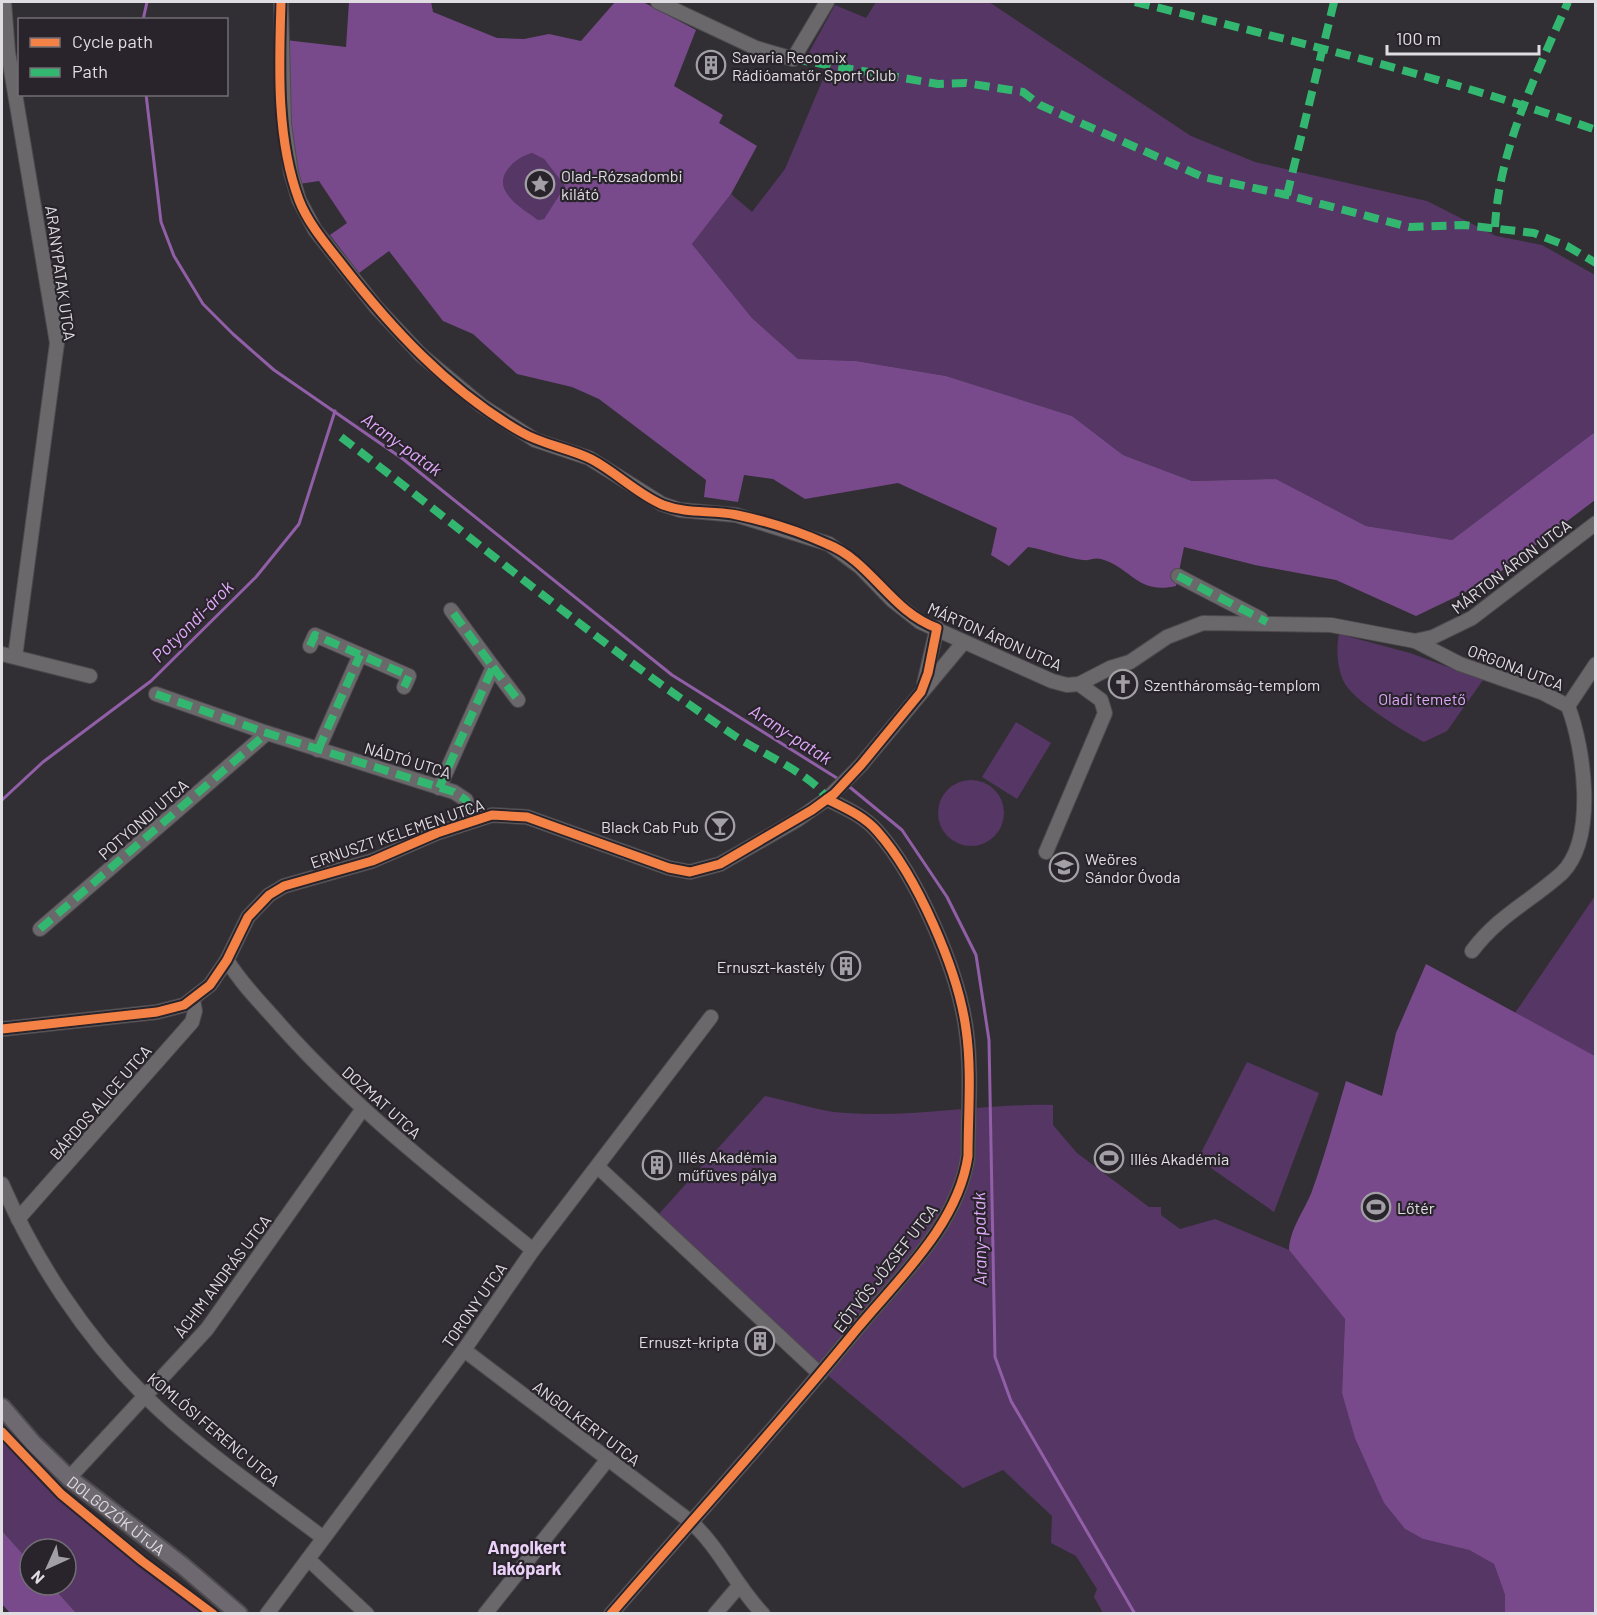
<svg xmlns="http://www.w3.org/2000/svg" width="1597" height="1615" font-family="Barlow,sans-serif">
	<rect width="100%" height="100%" fill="#322f34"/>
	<g fill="#563665">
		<polygon points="876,2 989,2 1191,136 1255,162 1427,201 1496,236 1542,245 1595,275 1595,432 1452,540 1366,526 1276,479 1192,481 1123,455 1072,416 946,376 856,361 798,359 752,318 692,244 731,194 752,212 785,169 823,79 831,68 806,58 835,5 866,18"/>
		<path d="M 532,153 L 544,159 L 565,186 L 544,219 L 538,220 C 522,208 491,191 508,169 C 514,161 522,156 532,153 Z"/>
		<path d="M 1339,634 L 1410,653 L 1483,680 L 1447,731 L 1424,742 C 1405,732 1351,700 1343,680 C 1337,666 1336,648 1339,634 Z"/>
		<polygon points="1016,722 1051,743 1017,799 982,777"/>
		<circle cx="971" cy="813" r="33"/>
		<polygon points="1595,896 1595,1056 1515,1013"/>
		<polygon points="1247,1062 1319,1093 1274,1212 1198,1159"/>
		<path d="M 765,1096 C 791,1101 820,1112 846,1113 C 916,1118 986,1103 1053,1105 L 1053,1125 L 1077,1153 L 1149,1207 L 1161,1207 L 1161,1215 L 1180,1229 L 1215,1219 L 1289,1250 L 1345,1319 L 1342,1393 L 1384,1503 L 1405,1529 L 1423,1539 L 1469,1550 L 1494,1564 L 1505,1595 L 1505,1613 L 1103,1613 L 1094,1597 L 1097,1589 L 1076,1556 L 1051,1543 L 1052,1516 L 1003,1470 L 963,1488 L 825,1373 L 658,1215 Z"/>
		<polygon points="2,1434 56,1493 206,1613 76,1613 51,1585 66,1585 66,1549 30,1549 30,1562 2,1531"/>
	</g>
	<g fill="#784a8c" fill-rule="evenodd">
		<path d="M 349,2 L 431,2 L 433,12 L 497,38 L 524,39 L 549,34 L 581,41 L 615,2 L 643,2 L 696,30 L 674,86 L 723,115 L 719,123 L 757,146 L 731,194 L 692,244 L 752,318 L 798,359 L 856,361 L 946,376 L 1072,416 L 1123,455 L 1192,481 L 1276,479 L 1366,526 L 1452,540 L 1595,432 L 1595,500 L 1487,582 L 1416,616 L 1336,580 L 1255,565 L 1184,547 L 1176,586 C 1137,595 1131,567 1101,559 C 1095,557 1089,561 1083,560 C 1065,558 1047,550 1028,547 L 1009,566 L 991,555 L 997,528 L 898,483 L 805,499 L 773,479 L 744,475 L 738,502 L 704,497 L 706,480 L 599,399 L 572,387 L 517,374 L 473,334 L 443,321 L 389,251 L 359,273 L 330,235 L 347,223 L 319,181 L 299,184 L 288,126 L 285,40 L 346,47 ZM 532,153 L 544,159 L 565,186 L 544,219 L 538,220 C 522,208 491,191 508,169 C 514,161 522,156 532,153 Z"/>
		<path d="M 1426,964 L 1595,1056 L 1595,1613 L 1505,1613 L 1505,1595 L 1494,1564 L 1469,1550 L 1423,1539 L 1405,1529 L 1384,1503 L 1355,1438 L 1342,1393 L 1345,1319 L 1289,1250 C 1290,1228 1304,1212 1312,1191 C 1325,1155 1335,1118 1346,1081 L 1382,1096 L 1396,1033 Z"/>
		<polygon points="2,1531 30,1562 30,1585 51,1585 76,1613 10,1613 2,1604"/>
	</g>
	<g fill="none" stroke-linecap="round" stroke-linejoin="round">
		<g stroke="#915fa7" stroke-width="3">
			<polyline points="143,20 147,2"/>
			<polyline points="146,94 161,222 174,256 203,304 233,334 274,370 403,459 672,675 840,780"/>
			<polyline points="846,784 902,830 947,897 976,955 989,1040 995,1357 1011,1401 1135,1614"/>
			<polyline points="2,800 43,762 151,681 256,577 299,524 335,411"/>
		</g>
		<g stroke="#4e4b4f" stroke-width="16">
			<g id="minor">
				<polyline points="4,2 8,52 57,343 15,657"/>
				<polyline points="281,2 284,124 291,173 299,200 315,230 376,307 421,355 482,406 535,440 589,458 662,504 680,510 736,515 829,544 860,567 892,600 920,622 1052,681 1067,685 1079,684 1110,668 1130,662 1167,637 1203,623 1331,625 1415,641 1433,637 1472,618 1596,523"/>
				<polyline points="658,2 756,48 793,59 827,2"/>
				<polyline points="1178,576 1261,619"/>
				<path d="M 1415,641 L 1460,664 L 1543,693 L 1568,706 C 1584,748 1597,838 1562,873 C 1530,902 1499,915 1472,951"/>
				<polyline points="310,646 315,635 409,676 404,687"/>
				<polyline points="2,654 90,676"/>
				<polyline points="493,667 518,700"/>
				<polyline points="924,684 937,628"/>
				<polyline points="156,694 267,733 454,792 466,800 471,820"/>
				<polyline points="1568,706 1596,664"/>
				<polyline points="318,750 360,655"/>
				<polyline points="439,788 493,667 451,610"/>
				<polyline points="1046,852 1105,713 1101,700 1079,684"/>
				<polyline points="40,929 267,733"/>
				<path d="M 227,960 C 242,985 263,1005 282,1027 C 357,1111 446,1179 533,1250"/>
				<polyline points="2,1029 157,1012 184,1005 210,985 227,960 248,917 269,895 284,886 372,861 437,833 492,815 527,817 669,868 690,872 720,864 797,820 827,799 861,765 963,643"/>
				<polyline points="598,1167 820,1374"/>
				<path d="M 2,1184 C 35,1260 84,1335 144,1395 C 197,1448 262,1491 322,1537"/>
				<polyline points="18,1219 192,1022 195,1011 193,1000"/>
				<path d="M 464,1350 L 691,1522 C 720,1548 735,1585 763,1614"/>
				<polyline points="69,1478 207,1329 362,1110"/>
				<polyline points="308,1559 367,1614"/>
				<polyline points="267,1614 464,1350 533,1250 711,1017"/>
				<polyline points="485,1614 608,1459"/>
				<path d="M 611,1614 C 693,1519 777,1427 856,1330 C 898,1279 958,1225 968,1156 C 968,1115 972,1070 966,1029 C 958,970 917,876 877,831 C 864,816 845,808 827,799"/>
				<polyline points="715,1614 739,1586"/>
			</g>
		</g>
		<g stroke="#4e4b4f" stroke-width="20">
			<g id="major">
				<path id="s1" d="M 2,1407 L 33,1443 L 69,1478 L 183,1566 L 239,1614"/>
			</g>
		</g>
		<use href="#minor" stroke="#6a686b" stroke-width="14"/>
		<use href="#major" stroke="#6e6970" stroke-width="16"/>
		<g stroke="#33b770" stroke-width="8" stroke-dasharray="15 8" stroke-linecap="butt">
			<path d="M 1135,2 C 1290,40 1445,77 1596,130"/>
			<polyline points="793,59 938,84 966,83 1023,92 1040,105 1203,177 1287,195 1409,227 1464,225 1534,233 1567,246 1596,263"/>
			<polyline points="1287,195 1334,2"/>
			<path d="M 1495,227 C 1499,148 1537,73 1568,2"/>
			<path d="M 341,437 C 472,537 598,644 735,736 C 759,752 815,776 827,799"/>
			<polyline points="1178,576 1267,622"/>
			<polyline points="310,646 315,635 409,676 404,687"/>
			<polyline points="493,667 518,700"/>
			<polyline points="156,694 267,733 454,792 466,800 471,820"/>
			<polyline points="318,750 360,655"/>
			<polyline points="439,788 493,667 451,610"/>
			<polyline points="40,929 267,733"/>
		</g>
		<g stroke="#29242b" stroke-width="13">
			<g id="cycleway">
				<path d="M 2,1029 L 157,1012 L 184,1005 L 210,985 L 227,960 L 248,917 L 269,895 L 284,886 L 372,861 L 437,833 L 492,815 L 527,817 L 669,868 L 690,872 L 720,864 L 812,810 L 834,794 L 861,765 L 921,692 L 928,673 L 937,628 C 890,611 871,561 827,544 C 800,532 766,521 737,515 C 712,510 687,514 663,505 C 637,494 616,472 591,459 C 569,448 543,445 521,432 C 448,390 391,328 340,262 C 325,243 308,223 299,200 C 276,139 279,65 281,2"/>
				<polyline points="2,1432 61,1494 142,1561 213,1614"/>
				<path d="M 611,1614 C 693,1519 777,1427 856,1330 C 898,1279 958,1225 968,1156 C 968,1115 972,1070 966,1029 C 958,970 917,876 877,831 C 864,816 845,808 827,799"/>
			</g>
		</g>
		<use href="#cycleway" stroke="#f48246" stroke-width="9"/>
	</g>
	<defs>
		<g id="building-ring" transform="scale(1.5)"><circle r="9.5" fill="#29242b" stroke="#a3a0a5" stroke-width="1.5"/><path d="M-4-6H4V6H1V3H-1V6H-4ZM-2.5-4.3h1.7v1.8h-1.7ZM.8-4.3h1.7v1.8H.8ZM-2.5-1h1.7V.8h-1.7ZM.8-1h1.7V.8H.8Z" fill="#a3a0a5"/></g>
		<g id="sight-ring" transform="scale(1.5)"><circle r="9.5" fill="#29242b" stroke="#a3a0a5" stroke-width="1.5"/><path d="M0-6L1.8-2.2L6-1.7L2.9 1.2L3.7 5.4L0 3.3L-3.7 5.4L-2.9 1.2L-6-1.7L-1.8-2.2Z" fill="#a3a0a5"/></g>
		<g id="church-ring" transform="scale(1.5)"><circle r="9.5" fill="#29242b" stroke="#a3a0a5" stroke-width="1.5"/><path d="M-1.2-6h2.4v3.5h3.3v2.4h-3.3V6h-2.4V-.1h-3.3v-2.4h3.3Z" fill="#a3a0a5"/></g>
		<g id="bar-ring" transform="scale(1.5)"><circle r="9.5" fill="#29242b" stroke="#a3a0a5" stroke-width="1.5"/><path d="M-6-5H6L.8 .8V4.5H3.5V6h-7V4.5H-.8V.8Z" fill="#a3a0a5"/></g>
		<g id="school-ring" transform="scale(1.5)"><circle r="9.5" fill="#29242b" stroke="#a3a0a5" stroke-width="1.5"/><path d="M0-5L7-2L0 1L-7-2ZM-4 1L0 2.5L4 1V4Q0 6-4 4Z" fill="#a3a0a5"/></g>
		<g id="stadium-ring" transform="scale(1.5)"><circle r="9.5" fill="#29242b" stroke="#a3a0a5" stroke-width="1.5"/><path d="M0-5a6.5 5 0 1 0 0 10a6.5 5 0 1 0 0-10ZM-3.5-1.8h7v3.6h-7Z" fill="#a3a0a5"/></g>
	</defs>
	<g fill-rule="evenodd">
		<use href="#building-ring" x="711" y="65"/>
		<use href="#sight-ring" x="540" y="184"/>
		<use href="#church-ring" x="1123" y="684"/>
		<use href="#bar-ring" x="720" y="826"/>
		<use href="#school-ring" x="1064" y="867"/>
		<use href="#building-ring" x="846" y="966"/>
		<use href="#stadium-ring" x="1109" y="1158"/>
		<use href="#building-ring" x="657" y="1165"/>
		<use href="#stadium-ring" x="1376" y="1207"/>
		<use href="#building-ring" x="760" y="1341"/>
	</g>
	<g text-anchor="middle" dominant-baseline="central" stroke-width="4.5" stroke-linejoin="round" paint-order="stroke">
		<g font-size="16" fill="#e0dde2" stroke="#29242b" text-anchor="start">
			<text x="732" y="56">Savaria Recomix<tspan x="732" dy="18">Rádióamatőr Sport Club</tspan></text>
			<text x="561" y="175">Olad-Rózsadombi<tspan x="561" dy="18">kilátó</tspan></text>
			<text x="1144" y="684">Szentháromság-templom</text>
			<text x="699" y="826" text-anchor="end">Black Cab Pub</text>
			<text x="1085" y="858">Weöres<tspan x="1085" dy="18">Sándor Óvoda</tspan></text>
			<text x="825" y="966" text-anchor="end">Ernuszt-kastély</text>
			<text x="678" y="1156">Illés Akadémia<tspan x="678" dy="18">műfüves pálya</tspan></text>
			<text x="1130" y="1158">Illés Akadémia</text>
			<text x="1397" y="1207">Lőtér</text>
			<text x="739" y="1341" text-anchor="end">Ernuszt-kripta</text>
		</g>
		<g font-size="16" fill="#e0dde2" stroke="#29242b">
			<text transform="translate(61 273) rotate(82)">ARANYPATAK UTCA</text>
			<text transform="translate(1511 566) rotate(-37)">MÁRTON ÁRON UTCA</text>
			<text transform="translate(995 636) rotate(24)">MÁRTON ÁRON UTCA</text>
			<text transform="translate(1516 667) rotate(21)">ORGONA UTCA</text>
			<text transform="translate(408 760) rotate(17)">NÁDTÓ UTCA</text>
			<text transform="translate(143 819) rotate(-41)">POTYONDI UTCA</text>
			<text transform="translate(397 833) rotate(-19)">ERNUSZT KELEMEN UTCA</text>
			<text transform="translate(100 1102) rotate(-49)">BÁRDOS ALICE UTCA</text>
			<text transform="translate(382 1102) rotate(42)">DOZMAT UTCA</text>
			<text transform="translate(885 1268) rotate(-52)">EÖTVÖS JÓZSEF UTCA</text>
			<text transform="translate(222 1276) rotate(-53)">ÁCHIM ANDRÁS UTCA</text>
			<text transform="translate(474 1305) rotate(-55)">TORONY UTCA</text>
			<text transform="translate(587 1423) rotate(37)">ANGOLKERT UTCA</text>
			<text transform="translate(214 1429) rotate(40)">KOMLÓSI FERENC UTCA</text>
			<text stroke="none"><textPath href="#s1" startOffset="158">DOLGOZÓK ÚTJA</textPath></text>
		</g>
		<g font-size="16" fill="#dfa7f9" stroke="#29242b">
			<text x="1422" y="698">Oladi temető</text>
		</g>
		<g font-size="18" font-style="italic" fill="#e3abfd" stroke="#29242b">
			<text transform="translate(402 444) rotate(36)">Arany-patak</text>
			<text transform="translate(192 621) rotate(-45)">Potyondi-árok</text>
			<text transform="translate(791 734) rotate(33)">Arany-patak</text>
			<text transform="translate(979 1239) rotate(-91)">Arany-patak</text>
		</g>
		<g font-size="18" font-weight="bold" fill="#ebd1f8" stroke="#29242b">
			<text x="527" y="1547">Angolkert<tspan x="527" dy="21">lakópark</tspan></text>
		</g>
	</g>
	<rect width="1597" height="1615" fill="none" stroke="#e0dde2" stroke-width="6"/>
	<rect x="18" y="18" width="210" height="78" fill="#29242b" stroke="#726e74" stroke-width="1.5"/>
	<rect x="30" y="38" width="30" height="9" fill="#f48246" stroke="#726e74" stroke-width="1.5"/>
	<text x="72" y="48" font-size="18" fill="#e0dde2">Cycle path</text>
	<rect x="30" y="68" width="30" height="9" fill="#33b770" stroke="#726e74" stroke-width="1.5"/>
	<text x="72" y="78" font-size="18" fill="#e0dde2">Path</text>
	<g transform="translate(48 1567) rotate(225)"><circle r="28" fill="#29242b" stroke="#726e74" stroke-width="1.5"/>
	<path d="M0-4.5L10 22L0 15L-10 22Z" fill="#a3a0a5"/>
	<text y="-9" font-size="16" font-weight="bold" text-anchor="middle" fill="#e0dde2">N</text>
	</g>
	<path d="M1387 45v9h152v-9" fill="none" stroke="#e0dde2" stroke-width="3"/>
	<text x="1396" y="45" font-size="18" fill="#e0dde2" stroke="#29242b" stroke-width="4.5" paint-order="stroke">100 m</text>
</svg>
